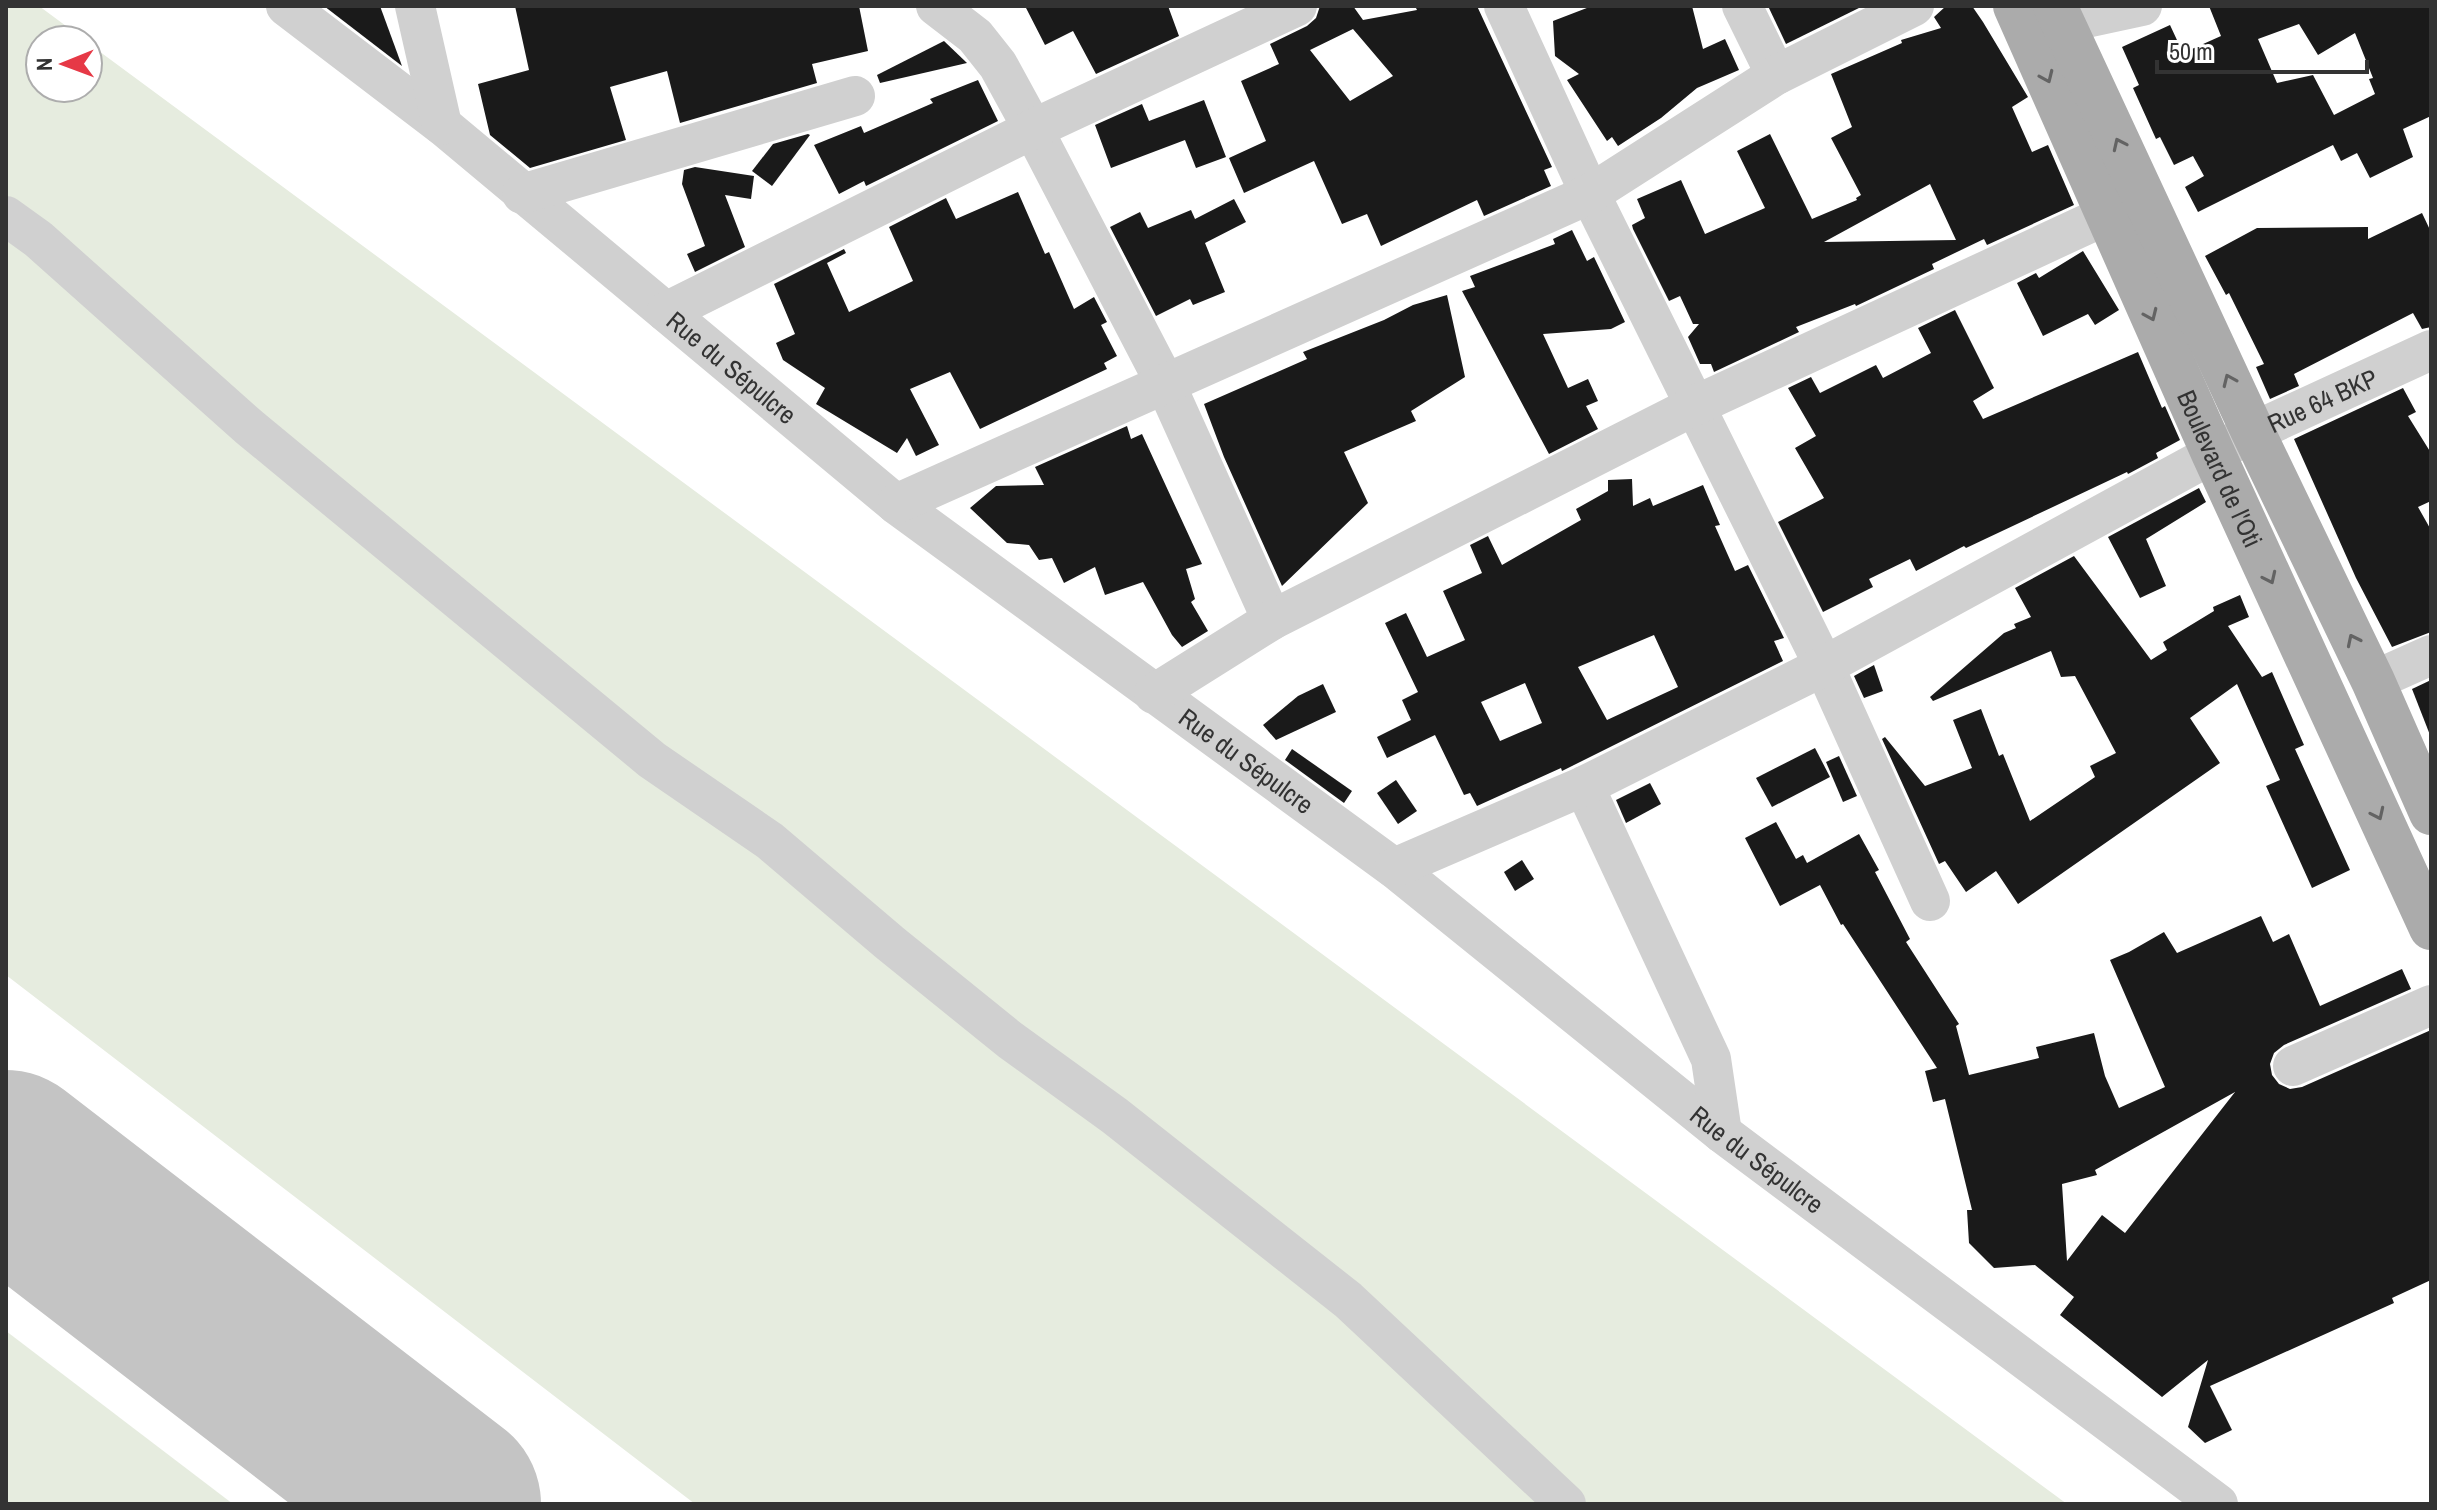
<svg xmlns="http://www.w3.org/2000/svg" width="2437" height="1510" font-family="'Archivo Narrow',sans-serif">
	<rect width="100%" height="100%" fill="#fff"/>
	<g fill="#e6ecdf">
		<polygon points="6,6 39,6 85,40 40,40 40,88 88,88 88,43 2067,1504 695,1504 6,975"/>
		<polygon points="6,1331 233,1504 6,1504"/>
	</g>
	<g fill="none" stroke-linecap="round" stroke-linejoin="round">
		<polyline stroke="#c4c4c4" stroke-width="190" points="6,1165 446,1504"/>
	</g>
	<g fill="#1a1a1a" fill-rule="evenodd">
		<polygon points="324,6 380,6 402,66"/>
		<polygon points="515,6 859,6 868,51 812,64 817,83 680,123 667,71 610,87 626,140 530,168 490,135 478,84 529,70"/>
		<polygon points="1025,6 1168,6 1179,36 1096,74 1073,31 1045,45"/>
		<path d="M 1320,6 L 1353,6 L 1363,20 L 1417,10 L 1415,6 L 1477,6 L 1552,167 L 1544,170 L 1551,186 L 1484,216 L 1477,200 L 1381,246 L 1367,214 L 1342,224 L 1314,161 L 1244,193 L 1229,158 L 1266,141 L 1241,81 L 1279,64 L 1270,44 L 1307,26 L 1316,18 ZM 1353,29 L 1393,76 L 1350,101 L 1310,50 Z"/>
		<polygon points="1592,6 1692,6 1703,49 1725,39 1739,70 1697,88 1661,118 1618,146 1612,137 1607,141 1567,80 1579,74 1555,56 1553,21"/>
		<polygon points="1768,6 1863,6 1786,44"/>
		<path d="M 1946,6 L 1972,6 L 1983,22 L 2028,97 L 2012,107 L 2032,152 L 2048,145 L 2074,205 L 1987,245 L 1984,239 L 1932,264 L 1934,269 L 1856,306 L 1855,304 L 1796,327 L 1799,332 L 1714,372 L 1711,364 L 1700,364 L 1688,337 L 1699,324 L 1693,324 L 1680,296 L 1669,301 L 1633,229 L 1632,225 L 1645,218 L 1637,199 L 1681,180 L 1705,234 L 1765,208 L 1737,151 L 1770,134 L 1812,219 L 1857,200 L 1856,198 L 1861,195 L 1831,138 L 1852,127 L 1831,74 L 1902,43 L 1901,40 L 1941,28 L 1934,17 ZM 1930,184 L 1956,240 L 1824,242 L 1868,218 Z"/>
		<path d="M 2209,6 L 2431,6 L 2431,116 L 2403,129 L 2413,157 L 2370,178 L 2357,153 L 2341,161 L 2333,145 L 2198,212 L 2185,187 L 2204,176 L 2193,156 L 2174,165 L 2160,137 L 2156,139 L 2133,88 L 2139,85 L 2122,47 L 2170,25 L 2183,53 L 2221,36 ZM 2299,24 L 2318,55 L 2355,33 L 2373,78 L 2369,79 L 2375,94 L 2334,115 L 2313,75 L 2277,83 L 2258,39 Z"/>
		<polygon points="944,41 967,63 880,83 877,75"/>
		<polygon points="978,80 998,121 866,186 864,181 839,194 814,145 861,126 864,133 933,103 930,99"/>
		<polygon points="1204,100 1226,157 1196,168 1185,140 1111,168 1095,125 1142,104 1149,121"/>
		<polygon points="808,134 810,135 772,186 752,171 773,144"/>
		<polygon points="695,167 754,176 751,199 725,195 745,247 695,272 687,254 705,246 682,184 684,170"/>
		<polygon points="1018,192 1045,254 1049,252 1074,309 1094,297 1107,322 1101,325 1117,356 1104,363 1107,369 980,429 950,372 910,389 939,445 916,456 907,438 897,453 816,404 825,388 783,360 776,343 795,334 774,284 844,249 846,253 827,263 849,312 913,281 889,227 946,198 956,219"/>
		<polygon points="1234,199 1246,222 1205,243 1225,292 1193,305 1190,299 1156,316 1110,227 1140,212 1148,228 1191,210 1195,219"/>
		<polygon points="2422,213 2431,232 2431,327 2422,329 2413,313 2294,374 2299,386 2270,399 2256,367 2264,364 2229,293 2226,295 2205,256 2257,228 2368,227 2368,239"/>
		<polygon points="1572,230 1587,261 1594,257 1625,322 1611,329 1543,334 1568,388 1588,379 1598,401 1586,406 1598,429 1549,454 1462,291 1475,287 1470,276 1555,244 1553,239"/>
		<polygon points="2083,251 2119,310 2095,325 2088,314 2043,336 2017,283 2036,273 2039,278"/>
		<polygon points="1447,295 1465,377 1411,411 1416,421 1344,452 1368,503 1282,586 1224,457 1204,404 1307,359 1303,352 1384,320 1413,305"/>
		<polygon points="1955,310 1994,388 1973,401 1983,419 2138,352 2162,408 2165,406 2180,440 2156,453 2158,458 2128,474 2127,472 1966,548 1964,546 1916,571 1910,559 1869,579 1873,587 1823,612 1778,522 1824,498 1795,448 1816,436 1788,388 1811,377 1820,393 1876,365 1883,378 1931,353 1918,328"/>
		<polygon points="2403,388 2416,412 2408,416 2431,453 2431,501 2418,507 2431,530 2431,632 2392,647 2356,578 2294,439"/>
		<polygon points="1127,426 1131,439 1142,434 1202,564 1186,569 1195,599 1191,602 1208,631 1182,647 1172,635 1143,582 1105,595 1095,567 1064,583 1052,558 1039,560 1029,545 1007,543 970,508 996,486 1044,485 1035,467"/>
		<path d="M 1632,479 L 1633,506 L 1650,498 L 1653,506 L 1703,485 L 1720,525 L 1715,526 L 1735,571 L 1748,565 L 1784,638 L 1774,641 L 1783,661 L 1574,765 L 1562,771 L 1561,768 L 1477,806 L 1470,793 L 1464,795 L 1435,735 L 1387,758 L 1377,737 L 1411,720 L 1402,700 L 1418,692 L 1385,623 L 1406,613 L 1427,657 L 1465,640 L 1443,591 L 1482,573 L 1470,545 L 1488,536 L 1502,565 L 1581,520 L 1576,509 L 1608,491 L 1608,480 ZM 1654,635 L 1678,687 L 1607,720 L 1578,667 ZM 1525,683 L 1542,723 L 1500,741 L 1481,702 Z"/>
		<polygon points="2199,488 2206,502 2146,539 2166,586 2140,598 2108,537"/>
		<polygon points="2074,556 2151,660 2167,650 2163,642 2214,611 2213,607 2240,595 2249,617 2228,626 2262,677 2272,672 2304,745 2295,749 2350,870 2312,888 2266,786 2280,780 2237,684 2190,718 2220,763 2018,904 1996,871 1966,892 1945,861 1939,864 1882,739 1885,737 1925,786 1972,768 1953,720 1981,709 1999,756 2003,754 2030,821 2095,777 2090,766 2116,753 2075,676 2061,677 2051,651 1933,701 1930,697 2004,633 2016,628 2014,624 2031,617 2015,588"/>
		<polygon points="1874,665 1883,691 1864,698 1854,676"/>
		<polygon points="2431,680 2431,734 2430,735 2412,689"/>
		<polygon points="1323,684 1336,712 1276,740 1263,725 1298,696"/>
		<polygon points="1815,748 1830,777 1772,807 1756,778"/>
		<polygon points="1292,749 1352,791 1344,803 1285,760"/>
		<polygon points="1839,756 1857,796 1843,802 1826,762"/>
		<polygon points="1396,780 1417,811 1398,824 1377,793"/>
		<polygon points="1650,783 1661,804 1626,823 1616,800"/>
		<path d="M 1776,822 L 1796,859 L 1803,855 L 1807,863 L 1859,834 L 1879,870 L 1875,872 L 1910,939 L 1906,942 L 1959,1024 L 1956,1026 L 1969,1075 L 2039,1058 L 2036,1047 L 2094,1033 L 2105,1076 L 2119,1108 L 2165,1087 L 2110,960 L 2129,952 L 2164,932 L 2177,953 L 2261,916 L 2273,942 L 2289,934 L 2320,1006 L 2402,969 L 2411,989 L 2284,1045 L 2274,1053 L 2270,1064 L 2272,1075 L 2279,1084 L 2290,1089 L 2302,1087 L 2431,1030 L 2431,1280 L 2392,1298 L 2394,1303 L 2210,1386 L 2232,1430 L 2205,1443 L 2188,1427 L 2208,1360 L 2162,1397 L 2060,1315 L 2074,1297 L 2035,1265 L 1994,1268 L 1969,1243 L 1967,1210 L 1972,1210 L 1945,1099 L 1933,1102 L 1925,1071 L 1937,1068 L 1843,924 L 1841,925 L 1820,885 L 1780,906 L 1745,838 ZM 2235,1092 L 2125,1233 L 2102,1215 L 2067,1261 L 2062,1184 L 2097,1175 L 2095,1170 Z"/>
		<polygon points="1522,860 1534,879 1515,891 1504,872"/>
	</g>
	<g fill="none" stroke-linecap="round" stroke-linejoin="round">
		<g stroke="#d0d0d0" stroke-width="40">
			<path id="s1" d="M 286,6 L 442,125 L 896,504 L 1394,868 L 1722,1133 L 2218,1504"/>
			<polyline points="415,6 442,125"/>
			<polyline points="936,6 975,36 998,65 1033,129 1165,383 1272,620"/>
			<polyline points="1504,6 1590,194 1824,666 1930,901"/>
			<polyline points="1742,6 1776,75"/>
			<polyline points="2063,23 2142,6"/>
			<polyline points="522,194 855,96"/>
			<polyline points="6,216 38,239 249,427 652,760 770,841 890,943 1010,1040 1115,1116 1348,1300 1566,1504"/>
			<polyline points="666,312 1033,129 1297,6"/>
			<polyline points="896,504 1590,194 1776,75 1914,6"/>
			<polyline points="2373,681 2431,655"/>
			<polyline points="1154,694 1272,620 1694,406 2137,201"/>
			<polyline points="1584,786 1711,1059 1722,1133"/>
			<path id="s2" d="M 1394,868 L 1584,786 L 1824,666 L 2253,432 L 2431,350"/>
			<polyline points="2293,1066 2431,1005"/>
		</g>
		<g stroke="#ababab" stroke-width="44">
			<path id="s3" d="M 2015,6 L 2213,453 L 2431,928"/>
			<polyline points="2055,6 2253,432 2373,681 2431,813"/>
		</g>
	</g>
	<defs><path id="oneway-chevron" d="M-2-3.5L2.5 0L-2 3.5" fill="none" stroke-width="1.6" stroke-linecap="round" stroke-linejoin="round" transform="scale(2)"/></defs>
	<g stroke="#636363">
		<use href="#oneway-chevron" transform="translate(2047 77) rotate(66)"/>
		<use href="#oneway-chevron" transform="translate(2119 144) rotate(-115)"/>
		<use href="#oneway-chevron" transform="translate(2151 315) rotate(66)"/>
		<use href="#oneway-chevron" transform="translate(2229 380) rotate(-114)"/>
		<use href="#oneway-chevron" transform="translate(2270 578) rotate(65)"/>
		<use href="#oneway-chevron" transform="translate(2353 640) rotate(-116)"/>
		<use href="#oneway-chevron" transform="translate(2378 814) rotate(65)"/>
	</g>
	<g text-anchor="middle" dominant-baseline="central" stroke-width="8" stroke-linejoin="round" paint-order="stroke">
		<g font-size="26" fill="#333" stroke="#fff">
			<text stroke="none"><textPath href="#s1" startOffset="574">Rue du Sépulcre</textPath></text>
			<text stroke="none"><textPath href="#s2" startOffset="1040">Rue 64 BKP</textPath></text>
			<text stroke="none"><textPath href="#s3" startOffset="506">Boulevard de l'Oti</textPath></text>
			<text stroke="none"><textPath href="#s1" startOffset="1222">Rue du Sépulcre</textPath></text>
			<text stroke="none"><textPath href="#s1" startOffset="1870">Rue du Sépulcre</textPath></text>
		</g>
	</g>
	<rect width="2437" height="1510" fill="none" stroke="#333333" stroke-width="16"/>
	<g transform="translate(64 64) rotate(269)"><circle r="38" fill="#ffffff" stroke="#adadad" stroke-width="2"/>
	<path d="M0-6L14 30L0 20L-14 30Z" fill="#e63946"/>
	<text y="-12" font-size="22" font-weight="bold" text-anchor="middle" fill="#333333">N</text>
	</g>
	<path d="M2157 60v12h210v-12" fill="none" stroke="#333333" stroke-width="4"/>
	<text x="2169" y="60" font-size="24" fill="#333333" stroke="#ffffff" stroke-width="6" paint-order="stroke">50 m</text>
</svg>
